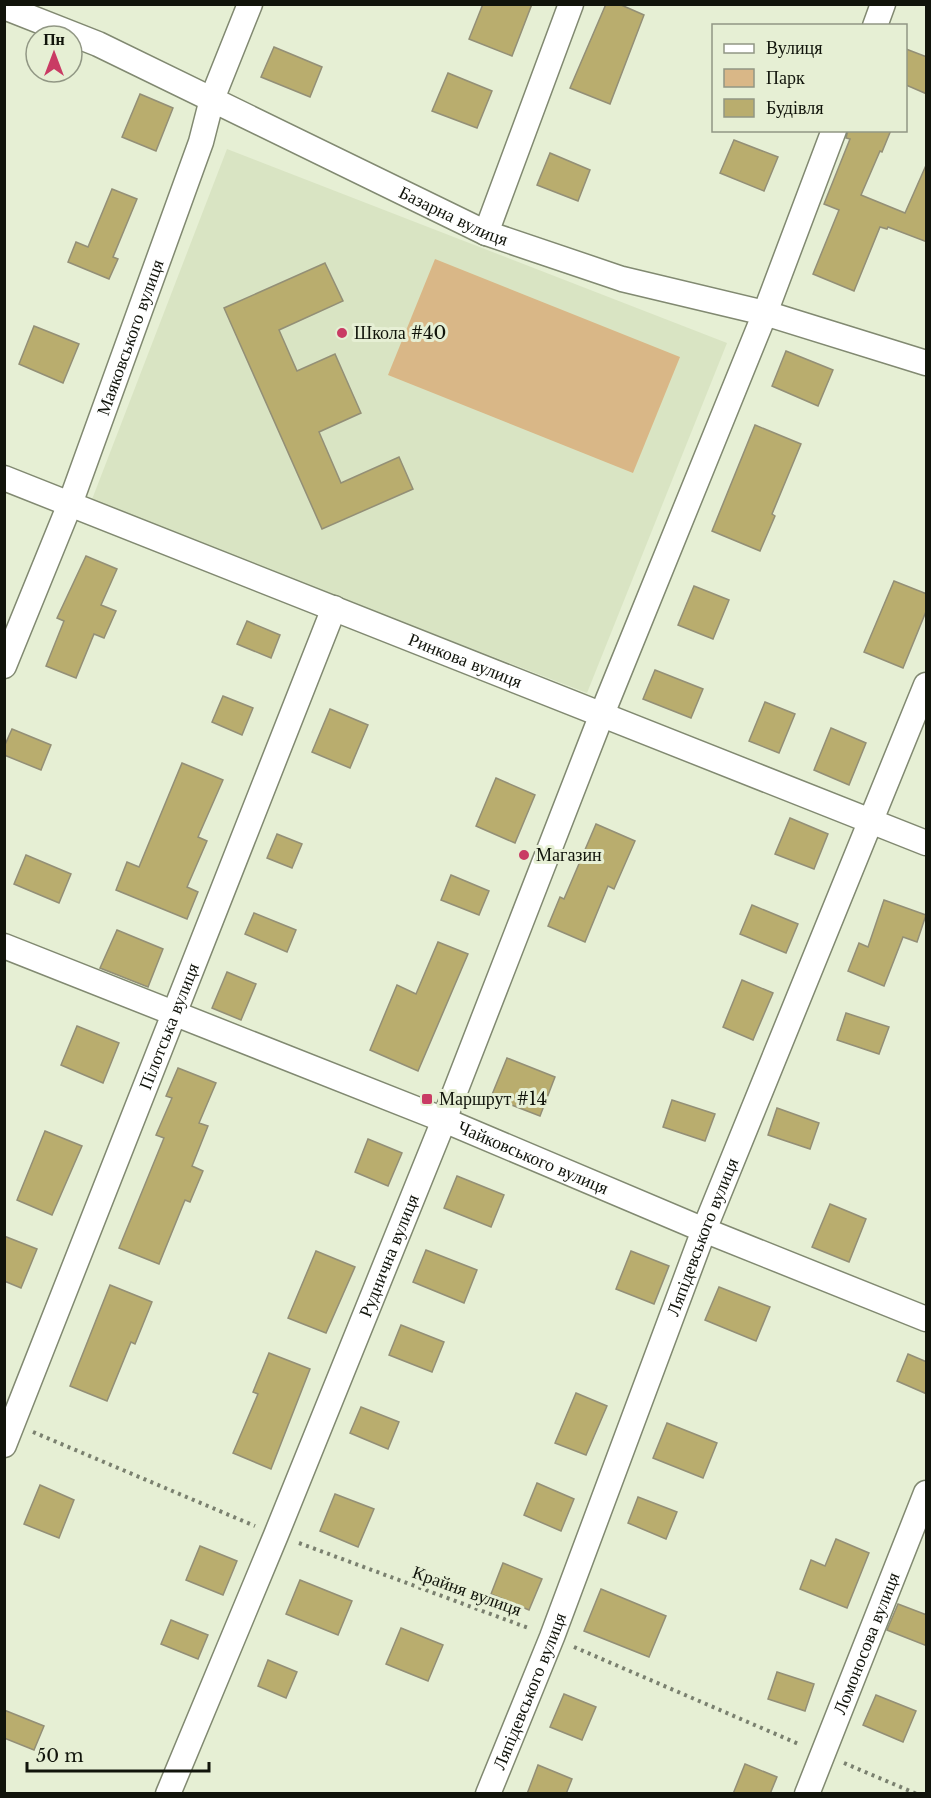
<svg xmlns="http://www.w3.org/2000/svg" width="931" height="1798" font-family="'Libre Baskerville',serif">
	<rect width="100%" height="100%" fill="#e6efd4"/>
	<polygon fill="#d9e4c3" points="227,149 727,343 587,693 91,502"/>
	<polygon fill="#d9b787" points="435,259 680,357 633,473 388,375"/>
	<g fill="#b9ad6e" stroke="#938f76" stroke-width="1.5">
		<polygon points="483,4 532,4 512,56 469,39"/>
		<polygon points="606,4 619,4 644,15 610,104 570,88"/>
		<polygon points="274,47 322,67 310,97 261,77"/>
		<polygon points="906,49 927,57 927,94 906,85"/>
		<polygon points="448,73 492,91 477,128 432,111"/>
		<polygon points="140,94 173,108 156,151 122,137"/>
		<polygon points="848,130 891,130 882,152 880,151 861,195 905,213 927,163 927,242 888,227 887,229 880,227 854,291 813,274 839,210 824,204 850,139 846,138"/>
		<polygon points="734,140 778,157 764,191 720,173"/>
		<polygon points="550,153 590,170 578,201 537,185"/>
		<polygon points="112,189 137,199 113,257 118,259 109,279 68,262 76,242 88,247"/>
		<polygon points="325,263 343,301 279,330 297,371 335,354 361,413 319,432 341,483 399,457 413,489 322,529 224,308"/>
		<polygon points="34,326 79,344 63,383 19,364"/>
		<polygon points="786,351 833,370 818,406 772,386"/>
		<polygon points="755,425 801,444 772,514 775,516 760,551 712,531"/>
		<polygon points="86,556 117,569 101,605 116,611 104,638 94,634 76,678 46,666 64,621 57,618"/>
		<polygon points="894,581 927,594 927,609 903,668 864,652"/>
		<polygon points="694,586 729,600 713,639 678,625"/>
		<polygon points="247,621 280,635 271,658 237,644"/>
		<polygon points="655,670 703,689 691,718 643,699"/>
		<polygon points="223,696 253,708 242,735 212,722"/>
		<polygon points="765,702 795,714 779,753 749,741"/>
		<polygon points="330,709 368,725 350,768 312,752"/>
		<polygon points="831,728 866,743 849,785 814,770"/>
		<polygon points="12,729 51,745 41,770 4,755 4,747"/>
		<polygon points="182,763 223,780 198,837 207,841 187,887 198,892 187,919 116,890 127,862 139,867"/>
		<polygon points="496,778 535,795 515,843 476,826"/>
		<polygon points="790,818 828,834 814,869 775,854"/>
		<polygon points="596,824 635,841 614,889 608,886 585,942 548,926 560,897 564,899"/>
		<polygon points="277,834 302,844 292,868 267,858"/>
		<polygon points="26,855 71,874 59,903 14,884"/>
		<polygon points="451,875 489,891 479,915 441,900"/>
		<polygon points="884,900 926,915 917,942 903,937 884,986 848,971 859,943 868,947"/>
		<polygon points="752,905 798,924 786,953 740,934"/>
		<polygon points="254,913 296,930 287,952 245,934"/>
		<polygon points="117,930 163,949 148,987 100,968"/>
		<polygon points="438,942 468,954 418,1071 370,1050 397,985 416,994"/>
		<polygon points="227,972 256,984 241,1020 212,1008"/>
		<polygon points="742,980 773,993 753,1040 723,1027"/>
		<polygon points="846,1013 889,1027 879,1054 837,1040"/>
		<polygon points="77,1026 119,1043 103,1083 61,1065"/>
		<polygon points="507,1058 555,1077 540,1116 491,1097"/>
		<polygon points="178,1068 216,1083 199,1123 208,1126 192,1166 203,1171 190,1202 185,1200 159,1264 119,1248 164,1138 156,1135 172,1098 166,1096"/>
		<polygon points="672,1100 715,1114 705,1141 663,1127"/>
		<polygon points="777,1108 819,1123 810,1149 768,1135"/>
		<polygon points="45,1131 82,1146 52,1215 17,1200"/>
		<polygon points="368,1139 402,1153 388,1186 355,1172"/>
		<polygon points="457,1176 504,1195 491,1227 444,1208"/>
		<polygon points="830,1204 866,1219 849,1262 812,1247"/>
		<polygon points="4,1236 37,1249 21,1288 4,1281"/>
		<polygon points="426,1250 477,1270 464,1303 413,1282"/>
		<polygon points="316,1251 355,1267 326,1333 288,1318"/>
		<polygon points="631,1251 669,1266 654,1304 616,1289"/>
		<polygon points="110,1285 152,1302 135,1344 131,1342 107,1401 70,1386"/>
		<polygon points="719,1287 770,1307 756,1341 705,1320"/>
		<polygon points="401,1325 444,1342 432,1372 389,1355"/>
		<polygon points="269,1353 310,1369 271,1469 233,1453 258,1394 253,1392"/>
		<polygon points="908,1354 927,1362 927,1394 897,1381"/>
		<polygon points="576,1393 607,1406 586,1455 555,1443"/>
		<polygon points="361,1407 399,1422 388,1449 350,1433"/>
		<polygon points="667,1423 717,1443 703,1478 653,1458"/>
		<polygon points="537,1483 574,1499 561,1531 524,1515"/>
		<polygon points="40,1485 74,1500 59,1538 24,1524"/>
		<polygon points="335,1494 374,1509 358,1547 320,1531"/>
		<polygon points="638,1497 677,1512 666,1539 628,1523"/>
		<polygon points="836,1539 869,1553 847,1608 800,1589 811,1560 825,1566"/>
		<polygon points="200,1546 237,1561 223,1595 186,1580"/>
		<polygon points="503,1563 542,1579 529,1610 491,1594"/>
		<polygon points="300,1580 352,1601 338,1635 286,1614"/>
		<polygon points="601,1589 666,1616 649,1657 584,1631"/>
		<polygon points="898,1604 927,1615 927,1646 887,1630"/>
		<polygon points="171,1620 208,1635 198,1659 161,1644"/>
		<polygon points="401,1628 443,1645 428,1681 386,1664"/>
		<polygon points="268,1660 297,1672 286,1698 258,1686"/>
		<polygon points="777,1672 814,1684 805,1711 768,1699"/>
		<polygon points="564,1694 596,1707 582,1740 550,1727"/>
		<polygon points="876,1695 916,1711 903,1742 863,1725"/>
		<polygon points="4,1710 44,1726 34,1750 4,1738"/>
		<polygon points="745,1764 777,1777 770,1794 733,1794"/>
		<polygon points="538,1765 572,1779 566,1794 527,1794"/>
	</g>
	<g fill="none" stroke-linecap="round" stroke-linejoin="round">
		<g stroke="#818971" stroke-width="27">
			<g id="minor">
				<path id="s1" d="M 4,7 L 98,44 L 486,233 L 622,279 L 765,313 L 926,363"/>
				<polyline points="875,26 883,4"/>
				<polyline points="486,233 571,4"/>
				<path id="s2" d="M 4,478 L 926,843"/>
				<path id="s3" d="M 4,666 L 70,504 L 201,142 L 212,99 L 250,4"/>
				<path id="s4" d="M 4,946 L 444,1120 L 704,1230 L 926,1319"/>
				<path id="s5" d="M 4,1445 L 334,608"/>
				<path id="s6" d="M 168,1794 L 276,1535 L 444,1120 L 602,714 L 765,313 L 834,130"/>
				<path id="s7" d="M 488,1794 L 552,1637 L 704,1230 L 926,685"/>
				<path id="s8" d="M 807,1794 L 926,1493"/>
			</g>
		</g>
		<g stroke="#7a806f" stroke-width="4" stroke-dasharray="3 4.5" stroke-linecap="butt">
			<polyline points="33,1432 255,1526"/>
			<polyline points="299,1543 531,1629"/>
			<polyline points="574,1647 801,1745"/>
			<polyline points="844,1763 917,1794"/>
		</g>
		<use href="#minor" stroke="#fff" stroke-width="24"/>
	</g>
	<g fill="#c93b64" stroke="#e6efd4" stroke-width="2">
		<circle cx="342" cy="333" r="6"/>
		<circle cx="524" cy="855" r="6"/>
		<rect x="421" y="1093" width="12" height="12" rx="3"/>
	</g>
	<g text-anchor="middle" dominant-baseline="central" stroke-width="6" stroke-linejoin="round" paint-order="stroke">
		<g font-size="18" fill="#11140b" stroke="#e6efd4">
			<text stroke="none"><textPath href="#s1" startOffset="496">Базарна вулиця</textPath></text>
			<text stroke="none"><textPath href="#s3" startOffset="352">Маяковського вулиця</textPath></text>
			<text stroke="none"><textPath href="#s2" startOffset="496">Ринкова вулиця</textPath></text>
			<text stroke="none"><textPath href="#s5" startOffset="450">Пілотська вулиця</textPath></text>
			<text stroke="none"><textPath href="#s4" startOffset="570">Чайковського вулиця</textPath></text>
			<text stroke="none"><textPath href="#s7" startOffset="597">Ляпідевського вулиця</textPath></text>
			<text stroke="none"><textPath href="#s6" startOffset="582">Руднична вулиця</textPath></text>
			<text transform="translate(467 1591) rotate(20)">Крайня вулиця</text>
			<text stroke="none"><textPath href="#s8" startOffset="162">Ломоносова вулиця</textPath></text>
			<text stroke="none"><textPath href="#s7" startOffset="111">Ляпідевського вулиця</textPath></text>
		</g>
		<g font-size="18" fill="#11140b" stroke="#e6efd4" text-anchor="start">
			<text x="354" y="333">Школа #40</text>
			<text x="536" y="855">Магазин</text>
			<text x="439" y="1099">Маршрут #14</text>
		</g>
	</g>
	<rect width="931" height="1798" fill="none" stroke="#11140b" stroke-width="12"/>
	<rect x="712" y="24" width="195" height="108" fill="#e6efd4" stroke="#919784" stroke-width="1.5"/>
	<rect x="724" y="44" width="30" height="9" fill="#ffffff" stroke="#919784" stroke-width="1.5"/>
	<text x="766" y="54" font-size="18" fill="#11140b">Вулиця</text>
	<rect x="724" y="69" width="30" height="18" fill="#d9b787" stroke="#919784" stroke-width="1.5"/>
	<text x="766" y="84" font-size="18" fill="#11140b">Парк</text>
	<rect x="724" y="99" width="30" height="18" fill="#b9ad6e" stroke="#919784" stroke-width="1.5"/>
	<text x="766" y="114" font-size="18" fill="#11140b">Будівля</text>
	<g transform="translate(54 54)"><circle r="28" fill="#e6efd4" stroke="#919784" stroke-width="1.5"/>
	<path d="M0-4.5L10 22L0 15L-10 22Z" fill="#c93b64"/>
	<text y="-9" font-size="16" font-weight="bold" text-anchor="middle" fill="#11140b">Пн</text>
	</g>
	<path d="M27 1762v9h182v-9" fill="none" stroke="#11140b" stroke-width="3"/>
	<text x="36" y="1762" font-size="18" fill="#11140b" stroke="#e6efd4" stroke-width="4.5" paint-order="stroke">50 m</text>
</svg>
